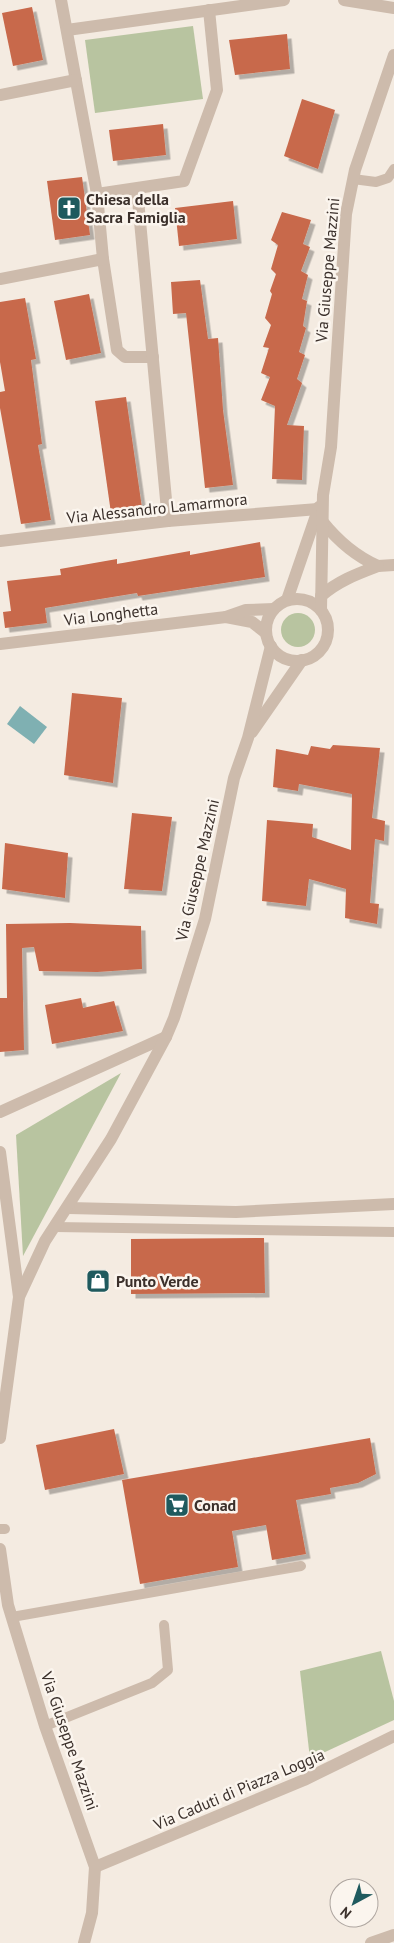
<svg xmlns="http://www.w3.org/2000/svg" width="394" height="1943" font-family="'PT Sans',sans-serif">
	<defs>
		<filter id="shadow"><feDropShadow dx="4.5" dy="4.5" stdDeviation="0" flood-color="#0004"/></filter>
	</defs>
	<rect width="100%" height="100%" fill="#f4ebe1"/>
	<g fill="#b8c4a0">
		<polygon points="193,26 203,99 95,113 85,40"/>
		<circle cx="298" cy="630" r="17"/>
		<polygon points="121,1073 23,1256 16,1135"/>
		<polygon points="381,1651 394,1701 394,1720 310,1759 300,1671"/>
	</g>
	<polygon fill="#7fb0b2" points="20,706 47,727 34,744 7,724"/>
	<g fill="#c8694b" filter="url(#shadow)">
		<polygon points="32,7 43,60 13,66 2,13"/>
		<polygon points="287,34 290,69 235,75 229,40"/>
		<polygon points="302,99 335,110 318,169 284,156"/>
		<polygon points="163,124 166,155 113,161 109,130"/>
		<polygon points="82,177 90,235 55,240 47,181"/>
		<polygon points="233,201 237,239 179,246 175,208"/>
		<polygon points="282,212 311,220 303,244 310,247 301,271 308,275 302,299 307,301 303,326 306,328 299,352 305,355 297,379 302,383 287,425 304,426 302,480 272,479 275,406 261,400 270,377 261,373 269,348 263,347 271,325 265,318 272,294 270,291 276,274 271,269 278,245 271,240"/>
		<polygon points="200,280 208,339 218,338 223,410 233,485 205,488 186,313 173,314 171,282"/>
		<polygon points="89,294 101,353 66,360 54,301"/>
		<polygon points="25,298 36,359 31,360 42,444 38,445 51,520 21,524 0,408 0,392 5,391 0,362 0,302"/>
		<polygon points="126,397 142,508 111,513 95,401"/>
		<polygon points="260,542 265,577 138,596 137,593 45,608 47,623 5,628 3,612 11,611 7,581 61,575 60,569 117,559 117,564 190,551 190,555"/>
		<polygon points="72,693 122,698 113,783 64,775"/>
		<polygon points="333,745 380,748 372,818 385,821 384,841 375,839 370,903 379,904 377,924 345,918 346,889 309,879 306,906 262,901 267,820 313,824 312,837 351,850 352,794 299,784 298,791 273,787 276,749 308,755 311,746 330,749"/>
		<polygon points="132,813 172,817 162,891 124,889"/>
		<polygon points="5,843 68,853 65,898 2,889"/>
		<polygon points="70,923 141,926 142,969 97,972 39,971 34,947 22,948 24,1050 0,1052 0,998 7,998 6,924"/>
		<polygon points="81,998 83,1008 114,1001 123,1031 52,1044 45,1005"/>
		<polygon points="264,1238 265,1293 131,1294 131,1239"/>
		<polygon points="114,1429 124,1474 45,1490 36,1445"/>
		<polygon points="370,1438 376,1474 358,1483 330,1488 331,1494 296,1500 306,1554 272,1560 266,1525 232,1531 238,1567 140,1584 122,1480"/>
	</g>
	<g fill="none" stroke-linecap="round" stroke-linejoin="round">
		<g stroke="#cdbbac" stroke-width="10">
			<polyline points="353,179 376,182 388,178 394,169"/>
			<polyline points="55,1227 394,1232"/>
			<polyline points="0,1529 5,1529"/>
			<polyline points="12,1617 301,1566"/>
			<polyline points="45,1726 152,1683 168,1670 164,1625"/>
		</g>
		<g stroke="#cdbbac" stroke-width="12">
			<polyline points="61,0 97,194 103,259 117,350 125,357 153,357"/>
			<polyline points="344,0 394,8"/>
			<polyline points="67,30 284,0"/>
			<polyline points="0,95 76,80"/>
			<polyline points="137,189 168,521"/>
			<polyline points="97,194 184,181 217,90 209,10"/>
			<polyline points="0,279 103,259"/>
			<polyline points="0,541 168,521 318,509"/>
			<polyline points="378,566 394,565"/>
			<path d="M 321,596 C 338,581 357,574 378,566 C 355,556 338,541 322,521"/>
			<polyline points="226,617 252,622 266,633"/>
			<polyline points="0,644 226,617 246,610 274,609"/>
			<polyline points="0,1112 166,1037"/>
			<polyline points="0,1152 19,1297"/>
			<polyline points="69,1208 236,1212 394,1204"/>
			<polyline points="95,1867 304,1780 394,1736"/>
			<polyline points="371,1943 394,1935"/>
		</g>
		<g stroke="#cdbbac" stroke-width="12">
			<circle cx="297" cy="630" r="31"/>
			<polyline points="287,600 319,507"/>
			<polyline points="321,610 323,495 331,447 346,214 355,170 394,55"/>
			<polyline points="252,732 302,660"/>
			<polyline points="0,1438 19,1297 45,1241 111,1139 166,1037 174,1018 205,919 234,778 248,738 271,646"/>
			<polyline points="0,1549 8,1605 45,1726 95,1867 92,1913 84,1943"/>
		</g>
	</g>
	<defs>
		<g id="church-square" transform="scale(1.25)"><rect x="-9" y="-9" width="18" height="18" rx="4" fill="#1f5a5e" stroke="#fbf5ee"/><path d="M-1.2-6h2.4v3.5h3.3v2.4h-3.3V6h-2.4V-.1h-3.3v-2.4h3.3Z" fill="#fff"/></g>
		<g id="shop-square" transform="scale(1.25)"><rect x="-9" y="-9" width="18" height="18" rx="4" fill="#1f5a5e" stroke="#fbf5ee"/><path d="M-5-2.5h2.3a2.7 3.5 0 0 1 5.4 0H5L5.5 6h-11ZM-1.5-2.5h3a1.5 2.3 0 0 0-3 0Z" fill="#fff"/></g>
		<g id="supermarket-square" transform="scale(1.25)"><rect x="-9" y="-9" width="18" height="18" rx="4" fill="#1f5a5e" stroke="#fbf5ee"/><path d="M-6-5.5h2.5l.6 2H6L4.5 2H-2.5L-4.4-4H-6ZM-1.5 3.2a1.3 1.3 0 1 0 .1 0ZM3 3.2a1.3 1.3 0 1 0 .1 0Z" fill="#fff"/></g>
	</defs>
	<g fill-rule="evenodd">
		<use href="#church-square" x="69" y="208"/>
		<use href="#shop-square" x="98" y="1281"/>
		<use href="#supermarket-square" x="177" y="1505"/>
	</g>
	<g text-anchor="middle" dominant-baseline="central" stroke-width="5" stroke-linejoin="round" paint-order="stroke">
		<g font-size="16" font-weight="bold" fill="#3b302b" stroke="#fbf5ee" text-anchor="start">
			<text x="86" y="199">Chiesa della<tspan x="86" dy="18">Sacra Famiglia</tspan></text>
			<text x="116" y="1281">Punto Verde</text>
			<text x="194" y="1505">Conad</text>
		</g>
		<g font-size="16" fill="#3b302b" stroke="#fbf5ee">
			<text transform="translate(327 270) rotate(-85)">Via Giuseppe Mazzini</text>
			<text transform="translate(157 508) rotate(-6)">Via Alessandro Lamarmora</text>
			<text transform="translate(111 614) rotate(-7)">Via Longhetta</text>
			<text transform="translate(197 870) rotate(-77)">Via Giuseppe Mazzini</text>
			<text transform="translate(70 1741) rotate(71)">Via Giuseppe Mazzini</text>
			<text transform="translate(239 1789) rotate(-23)">Via Caduti di Piazza Loggia</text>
		</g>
	</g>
	<g transform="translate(354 1903) rotate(220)"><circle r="24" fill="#fbf5ee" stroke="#aea6a0"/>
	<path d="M0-4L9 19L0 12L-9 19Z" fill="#1f5a5e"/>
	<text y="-8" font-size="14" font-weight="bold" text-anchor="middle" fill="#3b302b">N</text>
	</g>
</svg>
